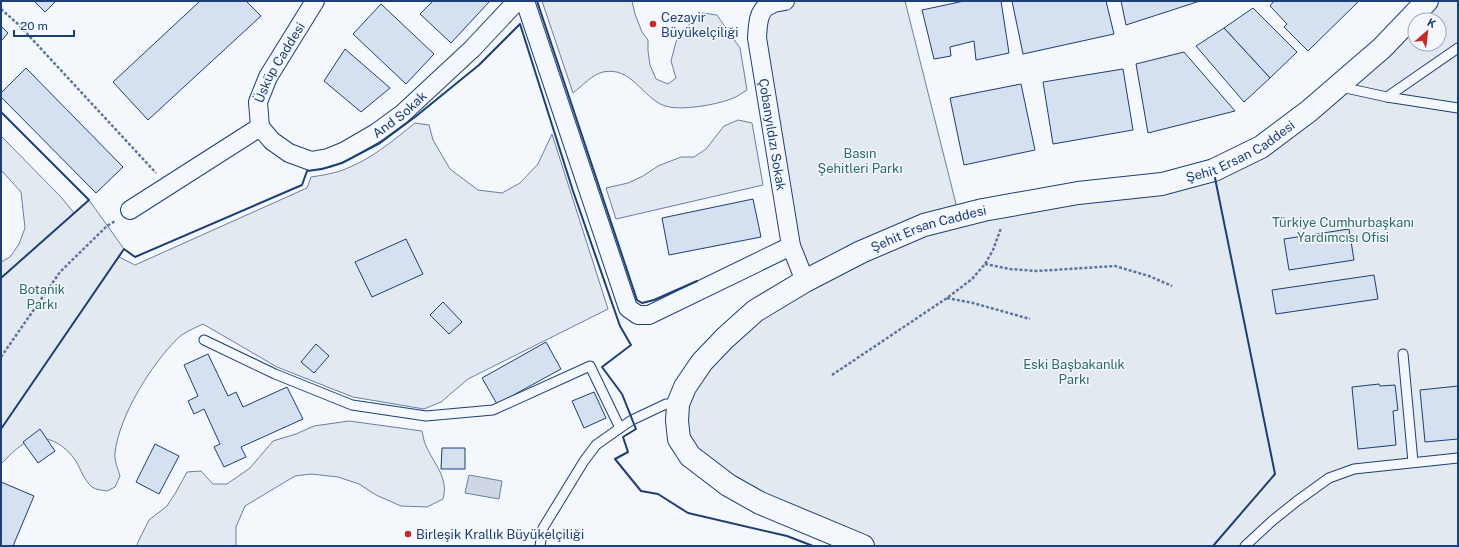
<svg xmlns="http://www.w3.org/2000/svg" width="1459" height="547" font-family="'Public Sans',sans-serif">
	<rect width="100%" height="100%" fill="#f4f7fb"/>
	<g fill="#e3e9f0" stroke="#687fa3" fill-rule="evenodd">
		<path d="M 542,1 L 632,1 L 635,14 L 642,32 L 648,40 L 648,51 L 650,65 L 656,79 L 668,84 L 676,78 L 671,61 L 676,42 L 681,32 L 702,13 L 717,15 L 740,48 L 747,90 C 742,93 737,97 731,99 C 715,105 681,111 665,106 C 642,98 632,66 603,72 C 593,74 582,86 573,93 Z"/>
		<path d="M 785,1 L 905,1 L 959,216 L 1162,184 L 1261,147 L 1427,1 L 1458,1 L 1458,546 L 852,546 L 690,456 L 685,387 L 805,281 L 759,19 ZM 1415,20 L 1439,20 L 1439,44 L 1415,44 Z"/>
		<polygon points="738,120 752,123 763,185 616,219 606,188 628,183 643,176 658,166 681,157 694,157 706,149 724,126"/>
		<path d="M 415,123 L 429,125 L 433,140 L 450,169 L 478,190 L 502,193 L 520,183 L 538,164 L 552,134 L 608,309 L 468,379 L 441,402 L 424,409 L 353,397 L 277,367 L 203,324 C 195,328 184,332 177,339 C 151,365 119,416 115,453 C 114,460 118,469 120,476 L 115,487 L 107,491 C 102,490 96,490 92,487 C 84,480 81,470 76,461 C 65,445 46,432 27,442 C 17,447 8,457 1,464 L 1,262 L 10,257 L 19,244 L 25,228 L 21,192 L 1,170 L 1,136 L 61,197 L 74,213 L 89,200 L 124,249 L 119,257 L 135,265 L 307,188 L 311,177 C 324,175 338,173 350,167 C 374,157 395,139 415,123 Z"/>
		<path d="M 349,421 L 422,431 C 423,436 424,442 426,446 C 434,464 449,478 443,499 L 427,507 L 401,506 L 376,495 L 359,484 L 338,477 L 311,474 L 295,476 L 245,506 L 236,527 L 236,546 L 137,546 L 138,542 L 149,520 L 167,506 L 176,492 L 187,472 L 201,471 L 213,484 L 227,484 L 250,468 L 273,441 L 296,434 L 314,426 Z"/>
	</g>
	<polygon fill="#cfd7e4" stroke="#687fa3" points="469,475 502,481 499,499 465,493"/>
	<g fill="#d5e0f0" stroke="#1d3f73">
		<polygon points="34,1 56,1 45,12"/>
		<polygon points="200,1 246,1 261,16 148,120 113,82"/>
		<polygon points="433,1 487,1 489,2 451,43 420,14"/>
		<polygon points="964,1 1001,1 1009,53 976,60 974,41 950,47 951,56 934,59 922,10"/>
		<polygon points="1012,1 1106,1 1114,34 1023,54"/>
		<polygon points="1121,1 1200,1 1126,25"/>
		<polygon points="1274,1 1359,1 1308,51 1284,27 1287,24 1270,6"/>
		<polygon points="381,4 434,54 406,84 353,34"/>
		<polygon points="1253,8 1297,52 1270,78 1224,28"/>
		<polygon points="1,26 8,33 1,41"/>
		<polygon points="1224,28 1270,78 1244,102 1196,46"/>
		<polygon points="345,49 390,88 361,112 324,81"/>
		<polygon points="1184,52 1235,111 1148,133 1136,64"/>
		<polygon points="26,68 123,167 96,193 1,97 1,93"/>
		<polygon points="1123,69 1133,130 1053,144 1043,82"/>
		<polygon points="1021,84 1035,150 964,165 950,98"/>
		<polygon points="753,199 761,237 669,255 662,218"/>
		<polygon points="1349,229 1354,260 1289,270 1284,239"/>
		<polygon points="406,239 423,274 372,297 355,262"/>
		<polygon points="1374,275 1378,299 1276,314 1272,290"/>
		<polygon points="443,302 462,322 449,334 430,315"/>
		<polygon points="546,342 561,369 497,404 482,378"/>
		<polygon points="316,344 329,356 314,373 301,362"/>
		<polygon points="208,354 228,396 236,392 243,407 287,387 303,419 241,447 246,457 224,467 214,447 220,444 204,409 194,414 188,401 198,396 184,365"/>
		<polygon points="1379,384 1380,386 1395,385 1398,410 1393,411 1396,445 1358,449 1352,387"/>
		<polygon points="1458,386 1458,439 1425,442 1420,390"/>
		<polygon points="594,392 606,418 584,428 572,401"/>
		<polygon points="40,429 55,451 38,463 23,442"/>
		<polygon points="155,444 179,456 159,494 136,482"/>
		<polygon points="442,448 465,448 465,469 441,469"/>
		<polygon points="1,482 34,496 13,546 1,546"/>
	</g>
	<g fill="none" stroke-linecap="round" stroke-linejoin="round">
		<g stroke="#1d3f73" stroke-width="11">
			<g id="lane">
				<polyline points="1341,87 1387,97 1458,108"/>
				<polyline points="1387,97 1458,48"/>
				<polyline points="204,340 275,374 352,405 426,416 493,410 590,366 620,428"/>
				<polyline points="1403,354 1413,462"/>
				<polyline points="540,546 543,528 584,461 596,445 620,428 632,420 666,404 678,404"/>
				<polyline points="1245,546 1272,521 1297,501 1329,478 1354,469 1458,458"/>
			</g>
		</g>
		<g stroke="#1d3f73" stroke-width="20">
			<g id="street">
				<polyline points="525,1 628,308 638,315 649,315 791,246"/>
				<path id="s1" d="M 785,1 C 780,2 774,2 770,5 C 757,10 758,27 757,38 L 791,246 L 805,281"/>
				<path id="s2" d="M 260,127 L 272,141 L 289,153 L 311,161 L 328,158 L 345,151 L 376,133 L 402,114 L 472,49 L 517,1"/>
				<path id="s3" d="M 260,127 L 258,102 L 268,77 L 315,1"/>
				<polyline points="130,210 260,127"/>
			</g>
		</g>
		<g stroke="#1d3f73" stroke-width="24">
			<g id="secondary">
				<path id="s4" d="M 863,546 L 760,503 L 728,485 L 690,456 L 679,439 L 677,421 L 678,404 L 685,387 L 702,362 L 725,338 L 755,311 L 805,281 L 861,252 L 924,225 L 983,210 L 1078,193 L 1162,184 L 1214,170 L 1261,147 L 1309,111 L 1382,48 L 1427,1"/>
			</g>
		</g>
		<g stroke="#5e769c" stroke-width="2.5" stroke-dasharray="3 2" stroke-linecap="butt">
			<polyline points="1,9 19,25 156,173"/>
			<polyline points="985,264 1010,269 1037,271 1115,266 1149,276 1172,286"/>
			<polyline points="947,298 973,303 1030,319"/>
			<polyline points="1,357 60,272 107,226 115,221"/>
			<polyline points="832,375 947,298 972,279 985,264 993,250 1001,228"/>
		</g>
		<use href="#lane" stroke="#f4f7fb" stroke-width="9"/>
		<use href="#street" stroke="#f4f7fb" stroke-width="18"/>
		<use href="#secondary" stroke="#f4f7fb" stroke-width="22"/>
		<g stroke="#1d3f73" stroke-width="2">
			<polyline points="537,1 637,300 642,303 654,300 697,281"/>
			<polyline points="1,112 89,200 1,278"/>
			<polyline points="1,429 124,249 135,257 302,185 307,171 322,169 342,163 380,143 415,117 479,65 520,24 573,191 620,326 631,345 602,367 622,394 636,429 623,437 628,452 615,459 641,491 658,494 688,513 787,536 813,546"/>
			<polyline points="1213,546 1275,474 1215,178"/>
		</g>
	</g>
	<g fill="#c62828" stroke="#f4f7fb" stroke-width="1.5">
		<circle cx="653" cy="24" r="4"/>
		<circle cx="408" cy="534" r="4"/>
	</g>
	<g text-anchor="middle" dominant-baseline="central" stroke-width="3" stroke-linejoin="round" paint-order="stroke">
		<g font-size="13" fill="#1d3f73" stroke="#f4f7fb" text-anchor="start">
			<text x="661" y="17">Cezayir<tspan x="661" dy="15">Büyükelçiliği</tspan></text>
			<text x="416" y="534">Birleşik Krallık Büyükelçiliği</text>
		</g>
		<g font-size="13" fill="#1d3f73" stroke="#f4f7fb">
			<text stroke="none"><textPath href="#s3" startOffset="70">Üsküp Caddesi</textPath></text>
			<text stroke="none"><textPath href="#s2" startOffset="164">And Sokak</textPath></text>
			<text stroke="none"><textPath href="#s1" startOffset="151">Çobanyıldızı Sokak</textPath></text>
			<text stroke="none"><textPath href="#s4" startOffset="891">Şehit Ersan Caddesi</textPath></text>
			<text stroke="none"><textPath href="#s4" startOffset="567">Şehit Ersan Caddesi</textPath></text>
		</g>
		<g font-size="13" fill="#2c6c60" stroke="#f4f7fb">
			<text x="860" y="153">Basın<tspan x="860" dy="15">Şehitleri Parkı</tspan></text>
			<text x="1343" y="222">Türkiye Cumhurbaşkanı<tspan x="1343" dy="15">Yardımcısı Ofisi</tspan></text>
			<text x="42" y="289">Botanik<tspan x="42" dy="15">Parkı</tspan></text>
			<text x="1074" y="364">Eski Başbakanlık<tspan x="1074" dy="15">Parkı</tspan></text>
		</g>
	</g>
	<rect width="1459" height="547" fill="none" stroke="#1d3f73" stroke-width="4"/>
	<g transform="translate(1427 32) rotate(28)"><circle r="19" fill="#f4f7fb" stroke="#9eadc5"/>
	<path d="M0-3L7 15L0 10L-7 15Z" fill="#c62828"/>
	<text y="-6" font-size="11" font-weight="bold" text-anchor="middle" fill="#1d3f73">K</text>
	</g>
	<path d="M14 30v6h60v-6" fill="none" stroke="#1d3f73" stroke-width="2"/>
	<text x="20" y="30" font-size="12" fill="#1d3f73" stroke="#f4f7fb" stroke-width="3" paint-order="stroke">20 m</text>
</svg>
